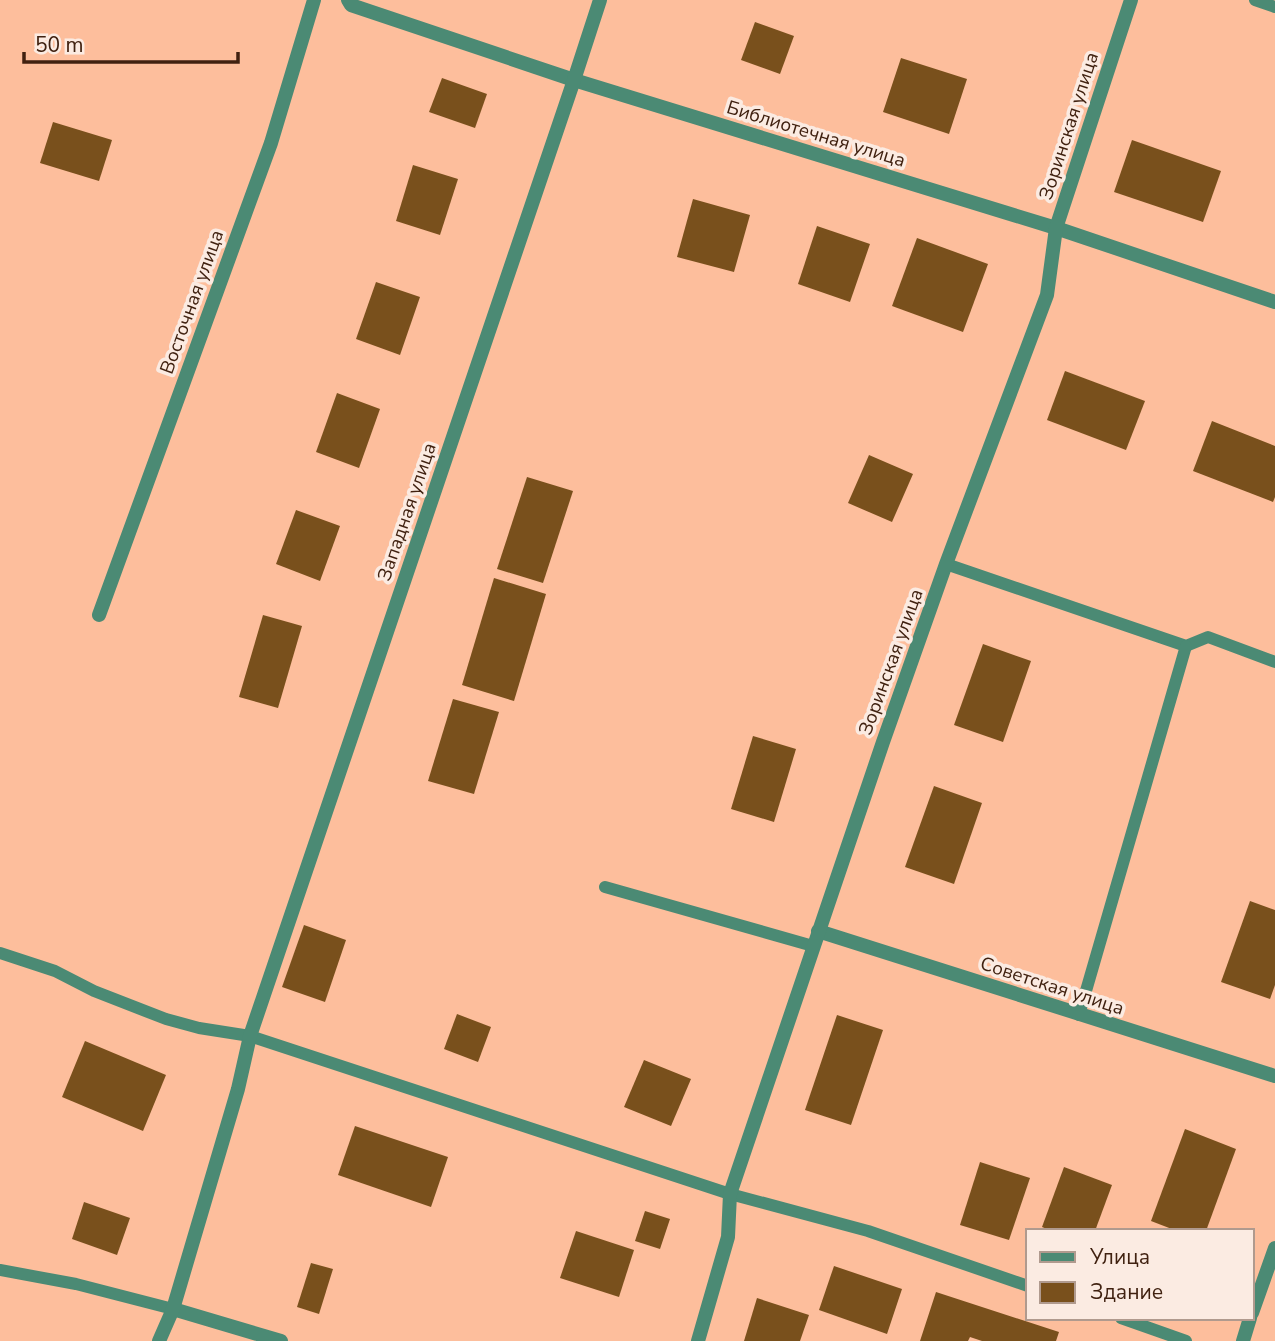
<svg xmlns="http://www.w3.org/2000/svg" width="1275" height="1341" font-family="'Nunito Sans',sans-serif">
	<rect width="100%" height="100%" fill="#fdbe9c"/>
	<g fill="#79501c">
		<polygon points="755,22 794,36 780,74 741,60"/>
		<polygon points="901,58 967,79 949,134 883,112"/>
		<polygon points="442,78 487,94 475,128 429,112"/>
		<polygon points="53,122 112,140 99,181 40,163"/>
		<polygon points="1132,140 1221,171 1203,222 1114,192"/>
		<polygon points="413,165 458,179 440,235 396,221"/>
		<polygon points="693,199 750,215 734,272 677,257"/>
		<polygon points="817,226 870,244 850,302 798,284"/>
		<polygon points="917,238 988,264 963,332 892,306"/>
		<polygon points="376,282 420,297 400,355 356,339"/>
		<polygon points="1065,371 1145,401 1126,450 1047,420"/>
		<polygon points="337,393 380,409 359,468 316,452"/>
		<polygon points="1212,421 1275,446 1275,497 1273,502 1193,471"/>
		<polygon points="869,455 913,474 892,522 848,503"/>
		<polygon points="527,477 573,491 543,583 497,569"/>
		<polygon points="296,510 340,526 320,581 276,564"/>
		<polygon points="494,578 546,594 514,701 462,685"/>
		<polygon points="263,615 302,626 278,708 239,697"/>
		<polygon points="983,644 1031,661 1003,742 954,725"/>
		<polygon points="453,699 499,712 474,794 428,781"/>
		<polygon points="753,736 796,749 774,822 731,809"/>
		<polygon points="934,786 982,803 954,884 905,867"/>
		<polygon points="1250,901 1275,910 1275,985 1270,999 1221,982"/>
		<polygon points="304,925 346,940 325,1002 282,987"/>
		<polygon points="457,1014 491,1027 478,1062 444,1049"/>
		<polygon points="837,1015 883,1030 851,1125 805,1110"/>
		<polygon points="85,1041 166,1075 143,1131 62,1097"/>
		<polygon points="644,1060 691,1079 671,1126 624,1107"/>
		<polygon points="355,1126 448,1157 431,1207 338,1175"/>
		<polygon points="1185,1129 1236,1149 1206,1231 1177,1231 1151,1221"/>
		<polygon points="980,1162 1030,1178 1009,1240 960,1225"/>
		<polygon points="1064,1167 1112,1185 1095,1231 1052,1231 1042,1227"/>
		<polygon points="84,1202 130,1218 117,1255 72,1239"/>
		<polygon points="645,1211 670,1219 660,1249 635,1241"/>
		<polygon points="576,1231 634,1250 619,1297 560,1278"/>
		<polygon points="311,1263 333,1269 319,1314 297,1307"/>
		<polygon points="834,1266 902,1289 887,1334 819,1310"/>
		<polygon points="936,1292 1059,1332 1056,1341 982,1341 970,1337 968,1341 920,1341"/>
		<polygon points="757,1298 809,1315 800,1341 744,1341"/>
	</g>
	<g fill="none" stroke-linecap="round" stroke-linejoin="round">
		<g stroke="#4b8a74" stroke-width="12">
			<polyline points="1255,0 1275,7"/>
			<polyline points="946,564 1186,646 1208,637 1275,662"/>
			<polyline points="605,887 813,946"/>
			<polyline points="0,953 55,971 94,991 166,1019 199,1028 250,1036 730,1194 868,1231 1028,1286"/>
			<polyline points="1079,1015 1186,646"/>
			<polyline points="0,1270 76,1284 173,1309"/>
			<polyline points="1121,1318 1186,1341"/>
		</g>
		<g stroke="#4b8a74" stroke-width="14">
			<polyline points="348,0 351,5 574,80 1056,228 1275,302"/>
			<polyline points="99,615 271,143 314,0"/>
			<polyline points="818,931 1275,1076"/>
			<polyline points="173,1309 281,1341"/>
			<polyline points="1252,1313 1275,1248"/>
			<polyline points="159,1341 173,1309 238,1089 250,1036 574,80 600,0"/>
			<polyline points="698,1341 728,1237 730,1194 883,742 946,564 1047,295 1056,228 1131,0"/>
			<polyline points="1243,1341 1250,1318"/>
		</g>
	</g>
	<g text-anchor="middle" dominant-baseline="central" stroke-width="7" stroke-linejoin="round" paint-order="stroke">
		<g font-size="19" fill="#402110" stroke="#fbebe2">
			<text transform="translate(1069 126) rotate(-72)">Зоринская улица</text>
			<text transform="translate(816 134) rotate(17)">Библиотечная улица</text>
			<text transform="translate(192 302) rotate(-70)">Восточная улица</text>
			<text transform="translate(407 512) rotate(-71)">Западная улица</text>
			<text transform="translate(891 662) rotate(-70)">Зоринская улица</text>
			<text transform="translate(1052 986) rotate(18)">Советская улица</text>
		</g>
	</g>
	<rect x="1026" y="1229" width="228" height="91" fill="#fbebe2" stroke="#b09a8e" stroke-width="2"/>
	<rect x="1040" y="1252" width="35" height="10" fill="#4b8a74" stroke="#b09a8e" stroke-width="2"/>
	<text x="1090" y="1264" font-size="21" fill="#402110">Улица</text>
	<rect x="1040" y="1282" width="35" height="21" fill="#79501c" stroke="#b09a8e" stroke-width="2"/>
	<text x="1090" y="1299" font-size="21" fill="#402110">Здание</text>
	<path d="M24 52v10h214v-10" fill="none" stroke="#402110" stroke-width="3.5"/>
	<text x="35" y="52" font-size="21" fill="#402110" stroke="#fbebe2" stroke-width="5" paint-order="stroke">50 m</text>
</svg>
